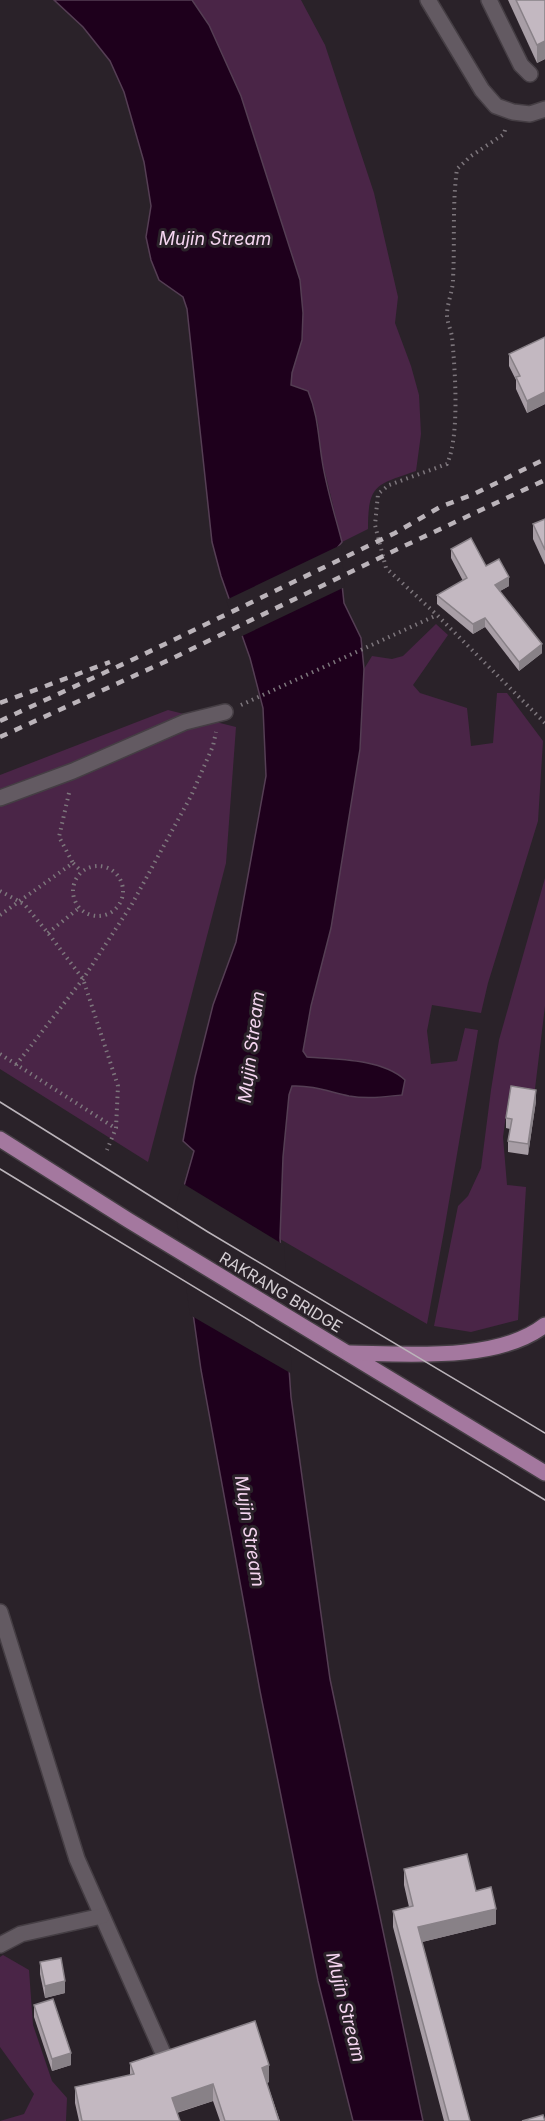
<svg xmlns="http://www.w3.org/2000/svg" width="545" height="2121" font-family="Inter,sans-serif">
	<rect width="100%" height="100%" fill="#2a2229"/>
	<g fill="#4a2547">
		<path d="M 192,0 L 301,0 L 325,45 L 374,193 L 398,297 L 395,323 L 411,366 L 419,395 L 421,434 L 416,471 C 376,485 368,484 368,529 L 342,542 L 322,460 L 318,423 L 308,391 L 291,385 L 292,373 L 302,340 L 303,313 L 300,279 L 241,96 L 209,25 Z"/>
		<path d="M 436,624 L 448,635 L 413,685 L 420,693 L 467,708 L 471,746 L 493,743 L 497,693 L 507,693 L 543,741 L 538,821 L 488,983 L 481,1013 L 432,1005 L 427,1031 L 431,1064 L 457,1061 L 465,1028 L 478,1030 L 444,1231 L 427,1324 L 280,1239 L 283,1157 L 289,1094 L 292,1086 L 305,1085 L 351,1096 L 377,1098 L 405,1080 C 383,1059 337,1059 307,1057 L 303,1051 L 360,749 L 364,669 L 372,656 L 392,659 L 403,656 Z"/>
		<polygon points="168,710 236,727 226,863 148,1162 0,1069 0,775"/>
		<polygon points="545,878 545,1006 534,1097 509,1094 503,1137 507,1185 526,1187 518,1320 471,1332 434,1326 458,1206 468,1196 481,1168 491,1090 499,1040"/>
		<polygon points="3,1955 29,1970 33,2025 52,2081 67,2098 66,2121 0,2121 24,2114 34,2094 0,2047 0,1957"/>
	</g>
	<path fill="#1e001c" stroke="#553e54" stroke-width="1.5" d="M 54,0 L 192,0 L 209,25 L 241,96 L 300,280 L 303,313 L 302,340 L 292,373 L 291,385 L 308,391 C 318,415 318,434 322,460 C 326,487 335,515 342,542 L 338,547 L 344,603 L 361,638 L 364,669 L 360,749 L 331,928 L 311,1006 L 303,1051 L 307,1057 C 337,1059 383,1059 405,1080 L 402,1095 C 384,1097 367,1099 349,1096 C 330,1092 312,1085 292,1086 L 289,1095 L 283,1157 L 280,1238 L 291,1397 L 330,1679 L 423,2121 L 353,2121 L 318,1981 L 260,1691 L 201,1370 L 178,1207 L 194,1151 L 183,1141 L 195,1077 L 213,1005 L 236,942 L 266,776 L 263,708 L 250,658 L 221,576 L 212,542 L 187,309 L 183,297 L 159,280 L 151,260 L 146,237 L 151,206 L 144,162 L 124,92 L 110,61 L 83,27 Z"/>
	<g fill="#2a2229">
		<polygon points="345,543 341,548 345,587 240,637 226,600"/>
		<polygon points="182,1183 284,1245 292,1374 190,1315 175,1207"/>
	</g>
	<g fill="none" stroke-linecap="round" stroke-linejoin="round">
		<g stroke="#453e44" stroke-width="18">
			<g id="minor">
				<polyline points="428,0 482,90 496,106 513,112 530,114 545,109"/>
				<polyline points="489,0 521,65 530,74"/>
				<polyline points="0,798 73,771 185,722 225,712"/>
				<polyline points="0,1612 77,1859 163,2053"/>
				<polyline points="0,1945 21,1934 102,1916"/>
			</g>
		</g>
		<g stroke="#453e44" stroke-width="18">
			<g id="major">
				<polyline points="0,1139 128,1220 545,1473"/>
				<path d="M 350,1353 C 407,1354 498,1362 545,1325"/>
			</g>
		</g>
		<g stroke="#7d767c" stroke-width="4" stroke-dasharray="1.5 4.5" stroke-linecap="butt">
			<path d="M 505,130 L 504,134 L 471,156 L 457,169 C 452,206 455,242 453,279 C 453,291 447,303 447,315 C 447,322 451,330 452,337 C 455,369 460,436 447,464 L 389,485 L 378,494 L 375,525 L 386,568 L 437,615 L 545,723"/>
			<polyline points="241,705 437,615"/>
			<polyline points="69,793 59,837 73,863"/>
			<circle cx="98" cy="891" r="25"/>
			<polyline points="0,891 24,904 48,933 83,979 118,1086 116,1128 107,1150"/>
			<polyline points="0,915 73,863 81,871"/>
			<polyline points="48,933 79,908"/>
			<polyline points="0,1054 115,1128"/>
			<polyline points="16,1065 83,979 132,904 191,796 213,746 216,732"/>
		</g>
		<use href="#minor" stroke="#635a62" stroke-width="15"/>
		<use href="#major" stroke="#a4789f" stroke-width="15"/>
		<g stroke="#bbb4ba" stroke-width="1.5">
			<polyline points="0,1102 208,1232 545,1433"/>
			<polyline points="0,1169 545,1500"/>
		</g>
		<g stroke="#bbb4ba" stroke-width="4.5" stroke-dasharray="8 8" stroke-linecap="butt">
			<polyline points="0,703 110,662"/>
			<polyline points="0,721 136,658 395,533 440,507 474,494 545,459"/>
			<polyline points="0,737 171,659 402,547 545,480"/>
		</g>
	</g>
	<g fill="#a89ea6">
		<polygon points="508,0 545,0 545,59 537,63"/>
		<polygon points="545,337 545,404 527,413 516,389 516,380 509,366 509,354"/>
		<polygon points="545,519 545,565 533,539 533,524"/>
		<polygon points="451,549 486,566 509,586 500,591 542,653 519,671 485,627 473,634 437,604 437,595 463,581 451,558"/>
		<polygon points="536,1101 528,1155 508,1152 508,1141 510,1129 506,1128 506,1118"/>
		<polygon points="404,1869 476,1891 496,1924 422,1942 470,2121 444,2121 393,1927 393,1911 409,1907 404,1885"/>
		<polygon points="40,1962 65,1993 45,1998 40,1974"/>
		<polygon points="34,2005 71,2065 52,2071 34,2017"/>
		<polygon points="130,2063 269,2082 267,2083 280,2121 220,2121 213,2101 177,2113 180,2121 79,2121 75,2103 75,2087 130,2075"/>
	</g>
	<g fill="#888187">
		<polygon points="545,41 545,59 537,63 537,45"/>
		<polygon points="545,392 545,404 527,413 527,401"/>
		<polygon points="509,577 509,586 495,594 495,585"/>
		<polygon points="485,618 485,627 473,634 473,624"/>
		<polygon points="542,644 542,653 519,671 519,662"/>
		<polygon points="536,1090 536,1101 528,1155 528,1144"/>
		<polygon points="496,1909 496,1924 418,1943 418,1927"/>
		<polygon points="65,1981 65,1993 45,1998 45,1986"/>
		<polygon points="71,2053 71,2065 52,2071 52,2059"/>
		<polygon points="269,2065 269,2082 262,2084 262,2068"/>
		<polygon points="213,2084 213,2101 172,2114 172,2098"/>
	</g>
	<g fill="#c3b8c1" stroke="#888187" stroke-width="1.5">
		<polygon points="516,0 545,0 545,41 537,45"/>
		<polygon points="545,337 545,392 527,401 516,377 520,376 509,354"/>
		<polygon points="545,519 545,550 533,524"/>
		<polygon points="471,538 486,566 499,559 509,577 495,585 542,644 519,662 485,618 473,624 437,595 467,578 451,549"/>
		<polygon points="511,1086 536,1090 528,1144 508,1141 512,1119 506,1118"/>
		<polygon points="467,1854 476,1891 491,1887 496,1909 418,1927 470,2121 449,2121 393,1911 413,1906 404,1869"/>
		<polygon points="61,1958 65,1981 45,1986 40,1962"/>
		<polygon points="53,1999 71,2053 52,2059 34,2005"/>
		<polygon points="255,2021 269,2065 262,2068 279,2121 225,2121 213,2084 172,2098 180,2121 82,2121 75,2087 134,2074 130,2063"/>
		<polygon points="543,2115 545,2121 522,2121"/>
	</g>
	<g text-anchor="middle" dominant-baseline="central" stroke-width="6" stroke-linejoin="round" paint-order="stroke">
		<g font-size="16" fill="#d6d0d5" stroke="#2a2229">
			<text transform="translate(281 1292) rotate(31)">RAKRANG BRIDGE</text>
		</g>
		<g font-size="18" font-style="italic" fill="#f6d6f1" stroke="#2a2229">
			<text x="215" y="238">Mujin Stream</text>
			<text transform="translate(251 1047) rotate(-83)">Mujin Stream</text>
			<text transform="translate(250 1531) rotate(81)">Mujin Stream</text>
			<text transform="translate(346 2007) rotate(76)">Mujin Stream</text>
		</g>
	</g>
</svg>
